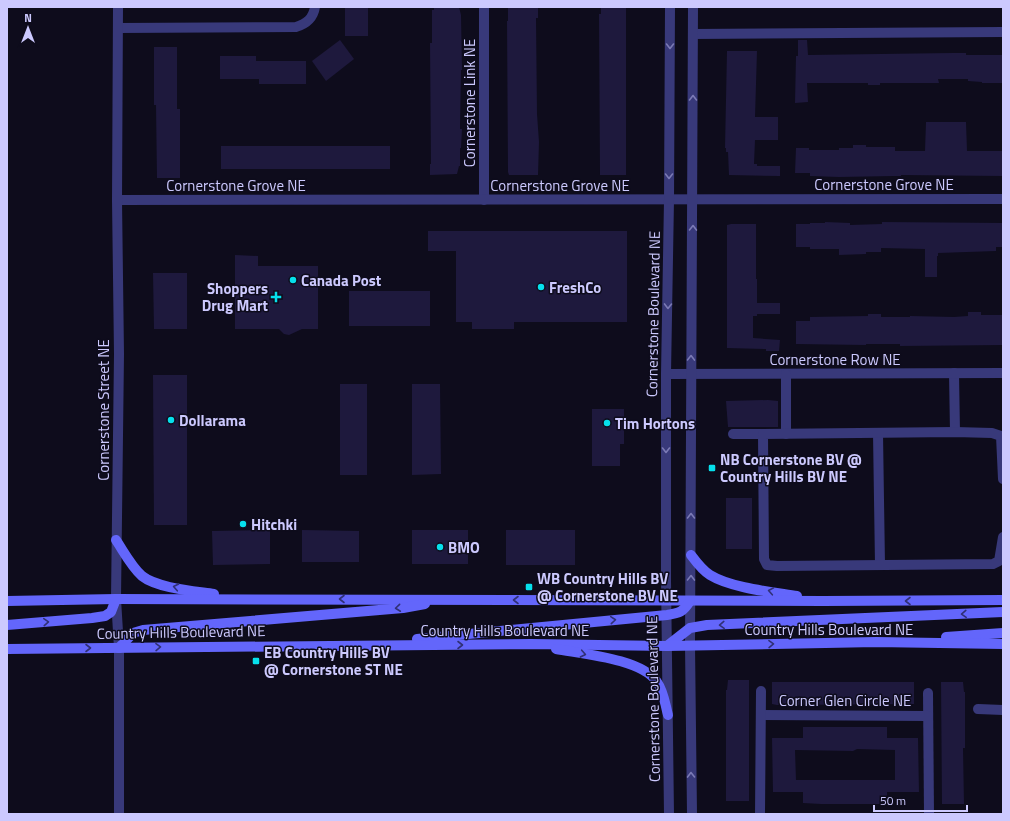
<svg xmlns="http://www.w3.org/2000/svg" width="1010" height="821" font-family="'Titillium Web',sans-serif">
	<rect width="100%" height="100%" fill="#0e0c1c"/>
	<g fill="#1e193d" fill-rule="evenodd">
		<rect x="345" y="7" width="23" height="29"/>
		<polygon points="434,7 459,7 461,15 462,70 461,70 460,129 462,129 461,148 460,148 460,166 459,166 457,174 430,175 430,164 431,164 430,43 432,43 432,10 434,10"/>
		<polygon points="508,7 538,7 538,18 536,18 537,114 539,142 538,175 509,175 508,172 507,21 508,21"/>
		<polygon points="601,7 626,7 626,175 600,175 599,14 601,14"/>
		<polygon points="340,40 354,59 326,81 312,61"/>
		<polygon points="798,40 807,40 808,55 952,53 966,53 966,55 1003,55 1003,83 982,83 982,82 968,81 968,79 938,79 939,83 880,83 880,85 868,85 868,83 807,83 808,102 795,103 796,56 798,56"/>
		<polygon points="154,47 177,47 177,109 180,109 180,178 157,178 156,105 154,105"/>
		<polygon points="727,51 757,51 755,117 778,117 778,140 755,140 754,164 757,164 757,166 780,166 780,176 729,175 728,152 726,152 726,148 725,148"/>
		<polygon points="220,56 256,56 256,61 306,61 306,84 259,84 259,79 220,79"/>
		<polygon points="926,122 966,122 967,151 1003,151 1003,176 901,175 901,176 894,176 839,177 810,176 810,173 795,173 796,148 809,148 809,150 839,150 839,148 853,148 853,145 866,145 866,147 895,147 895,151 925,151"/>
		<rect x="221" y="146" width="169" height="23"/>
		<polygon points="825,222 850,223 850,225 882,224 882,222 1003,223 1003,247 996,247 996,251 938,253 938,256 937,256 937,277 925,277 925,249 881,248 881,252 866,252 866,254 839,255 839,249 810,249 810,247 796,247 796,224 810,224 810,223 825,223"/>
		<polygon points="731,224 756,224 756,279 757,279 757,303 780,303 780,314 757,314 757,316 753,316 753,338 780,340 779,351 766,351 766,349 727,348 727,225"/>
		<polygon points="428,231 627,231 627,322 514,322 514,329 472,329 472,322 456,322 456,251 428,251"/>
		<polygon points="235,255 258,256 258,266 318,266 318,329 302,329 289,335 284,334 279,329 235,329"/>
		<polygon points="153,273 187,273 187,329 154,329"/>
		<rect x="349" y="291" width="81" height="35"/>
		<polygon points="968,312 981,312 981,315 1003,315 1003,345 900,346 900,344 866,344 866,345 796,344 796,321 810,321 810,317 868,316 868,314 881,314 881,317 910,317 910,316 954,317 968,316"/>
		<polygon points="153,375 187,375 187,525 154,525"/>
		<rect x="340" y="384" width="27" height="91"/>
		<polygon points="412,384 440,384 441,474 412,475"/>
		<polygon points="768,400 778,401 778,427 728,427 726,401"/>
		<polygon points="592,409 624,409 624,444 620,444 620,466 592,466"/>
		<rect x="726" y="498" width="26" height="51"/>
		<polygon points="270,530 270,564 213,565 212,531"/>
		<polygon points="302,530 359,531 359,562 302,562"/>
		<rect x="412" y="530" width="56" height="34"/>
		<rect x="506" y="530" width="69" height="35"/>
		<polygon points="728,680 749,680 749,801 726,801 726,690 727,690"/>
		<polygon points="772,682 914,682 914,704 777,705 772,704"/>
		<polygon points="941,682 963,682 964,692 965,692 965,748 963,748 964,804 942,804"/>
		<path d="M 803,727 L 887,727 L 887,738 L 918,738 L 919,792 L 887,792 L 887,803 L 883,804 L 821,804 L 803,803 L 803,792 L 773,792 L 772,738 L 803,738 ZM 857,749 L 895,750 L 895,780 L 796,780 L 795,750 L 853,751 Z"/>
	</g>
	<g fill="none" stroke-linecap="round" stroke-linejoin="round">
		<g stroke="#38397a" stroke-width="10">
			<polyline points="484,7 484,200"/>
			<path d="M 118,28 L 296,27 C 306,24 313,19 315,7"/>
			<polyline points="693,34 1003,32"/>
			<polyline points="117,200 1003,199"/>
			<polyline points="954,373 955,432"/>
			<polyline points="666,374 1003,373"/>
			<polyline points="786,374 786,434"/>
			<polyline points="878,433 880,565"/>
			<polyline points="733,434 763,434"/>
			<polyline points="1003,479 1001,436 992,433 955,432 763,434 764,559 767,565 777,566 993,564 999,561 1003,537"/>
			<polyline points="116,599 119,648 119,814"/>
			<polyline points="928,693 929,814"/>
			<polyline points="978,709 1003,710"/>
			<polyline points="761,715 928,716"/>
			<polyline points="760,814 761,691"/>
		</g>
		<g stroke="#38397a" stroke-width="10">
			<polyline points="116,599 119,354 117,200 118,7"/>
			<polyline points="669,814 666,580 666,374 669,200 670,7"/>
			<polyline points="692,814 690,645 693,7"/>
		</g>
		<g stroke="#6366fb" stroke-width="10">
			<path d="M 116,540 C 124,552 131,566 142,576 C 157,588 194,591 214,594"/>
			<path d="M 691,555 C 697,563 702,570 710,575 C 731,588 772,592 797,596"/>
			<polyline points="7,601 116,599 823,601 1003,600"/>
			<polyline points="7,625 92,618 105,616 111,612 116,599"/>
			<polyline points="946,637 1003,633"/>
			<path d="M 417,639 L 667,615 C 680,613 683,612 690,601"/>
			<polyline points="667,646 690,628 707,625 1003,612"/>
			<polyline points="119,648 133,633 143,630 403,608 425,604"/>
			<polyline points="7,649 531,644 667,646 876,642 1003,644"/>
			<path d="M 556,649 C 583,654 642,659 657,682 C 664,692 665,704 668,715"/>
		</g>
	</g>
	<defs><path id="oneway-chevron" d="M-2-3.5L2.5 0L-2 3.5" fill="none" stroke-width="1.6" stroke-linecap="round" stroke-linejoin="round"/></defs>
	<g stroke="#7b7ab5">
		<use href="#oneway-chevron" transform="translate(670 46) rotate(90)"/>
		<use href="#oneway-chevron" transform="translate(693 98) rotate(-90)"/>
		<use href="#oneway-chevron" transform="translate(669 176) rotate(90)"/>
		<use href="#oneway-chevron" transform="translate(693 228) rotate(-89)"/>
		<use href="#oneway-chevron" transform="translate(668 306) rotate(91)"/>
		<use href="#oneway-chevron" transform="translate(691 358) rotate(-89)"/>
		<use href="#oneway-chevron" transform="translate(666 450) rotate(90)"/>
		<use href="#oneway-chevron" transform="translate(691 516) rotate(-90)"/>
		<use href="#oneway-chevron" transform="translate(691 578) rotate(-89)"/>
		<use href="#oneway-chevron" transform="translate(691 775) rotate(-91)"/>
	</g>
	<g stroke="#303075">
		<use href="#oneway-chevron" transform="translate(176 587) rotate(-169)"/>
		<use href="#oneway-chevron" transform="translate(771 591) rotate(-170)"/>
		<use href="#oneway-chevron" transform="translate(342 599) rotate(-180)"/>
		<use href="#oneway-chevron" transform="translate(516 600) rotate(-180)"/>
		<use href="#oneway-chevron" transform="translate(908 601) rotate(180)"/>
		<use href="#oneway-chevron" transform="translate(398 608) rotate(174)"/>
		<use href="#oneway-chevron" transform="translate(964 614) rotate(177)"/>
		<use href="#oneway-chevron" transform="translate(613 620) rotate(-5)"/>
		<use href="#oneway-chevron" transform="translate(46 622) rotate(-4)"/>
		<use href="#oneway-chevron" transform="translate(722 625) rotate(177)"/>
		<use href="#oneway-chevron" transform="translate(771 644) rotate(-1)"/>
		<use href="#oneway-chevron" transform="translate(460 645)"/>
		<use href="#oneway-chevron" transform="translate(158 647) rotate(-1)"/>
		<use href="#oneway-chevron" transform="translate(88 648)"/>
		<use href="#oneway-chevron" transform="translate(583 654) rotate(11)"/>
	</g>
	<g fill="#06e0ec" stroke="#0e0c1c" stroke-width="1.5">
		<circle cx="293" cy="280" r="4"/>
		<circle cx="541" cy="287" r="4"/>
		<path d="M274 291h4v4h4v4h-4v4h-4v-4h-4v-4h4z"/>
		<circle cx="171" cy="420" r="4"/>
		<circle cx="607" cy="423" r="4"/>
		<rect x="708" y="464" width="8" height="8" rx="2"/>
		<circle cx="243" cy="524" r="4"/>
		<circle cx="440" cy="547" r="4"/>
		<rect x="525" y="583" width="8" height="8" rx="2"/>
		<rect x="252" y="657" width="8" height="8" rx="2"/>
	</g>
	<g text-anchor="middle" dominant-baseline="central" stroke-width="3" stroke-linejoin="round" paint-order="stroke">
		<g font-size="15" fill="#ccc9fe" stroke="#0e0c1c">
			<text transform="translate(469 103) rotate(-90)">Cornerstone Link NE</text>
			<text x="884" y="184">Cornerstone Grove NE</text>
			<text x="236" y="185">Cornerstone Grove NE</text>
			<text x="560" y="185">Cornerstone Grove NE</text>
			<text transform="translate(653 314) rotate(-89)">Cornerstone Boulevard NE</text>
			<text x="835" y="359">Cornerstone Row NE</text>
			<text transform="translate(103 410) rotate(-90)">Cornerstone Street NE</text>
			<text x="829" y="629">Country Hills Boulevard NE</text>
			<text x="505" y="630">Country Hills Boulevard NE</text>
			<text transform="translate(181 632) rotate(-1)">Country Hills Boulevard NE</text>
			<text transform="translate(653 699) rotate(-91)">Cornerstone Boulevard NE</text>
			<text x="845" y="700">Corner Glen Circle NE</text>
		</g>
		<g font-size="15" font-weight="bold" fill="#ccc9fe" stroke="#0e0c1c" text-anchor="start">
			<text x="301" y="280">Canada Post</text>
			<text x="549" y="287">FreshCo</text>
			<text x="268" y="288" text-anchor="end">Shoppers<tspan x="268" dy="17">Drug Mart</tspan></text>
			<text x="179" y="420">Dollarama</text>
			<text x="615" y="423">Tim Hortons</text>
			<text x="720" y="459">NB Cornerstone BV @<tspan x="720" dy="17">Country Hills BV NE</tspan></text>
			<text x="251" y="524">Hitchki</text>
			<text x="448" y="547">BMO</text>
			<text x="537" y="578">WB Country Hills BV<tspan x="537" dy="17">@ Cornerstone BV NE</tspan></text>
			<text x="264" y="652">EB Country Hills BV<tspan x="264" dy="17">@ Cornerstone ST NE</tspan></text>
		</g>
	</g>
	<rect width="1010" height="821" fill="none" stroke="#ccc9fe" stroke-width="16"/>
	<g transform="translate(28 28)" stroke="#0e0c1c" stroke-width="3" paint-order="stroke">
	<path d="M0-3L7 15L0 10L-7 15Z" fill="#ccc9fe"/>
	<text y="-6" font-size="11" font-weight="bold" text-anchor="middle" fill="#ccc9fe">N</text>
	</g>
	<path d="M874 805v6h93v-6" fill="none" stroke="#ccc9fe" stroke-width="2"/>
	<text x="880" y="805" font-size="12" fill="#ccc9fe" stroke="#0e0c1c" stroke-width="3" paint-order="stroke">50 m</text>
</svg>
